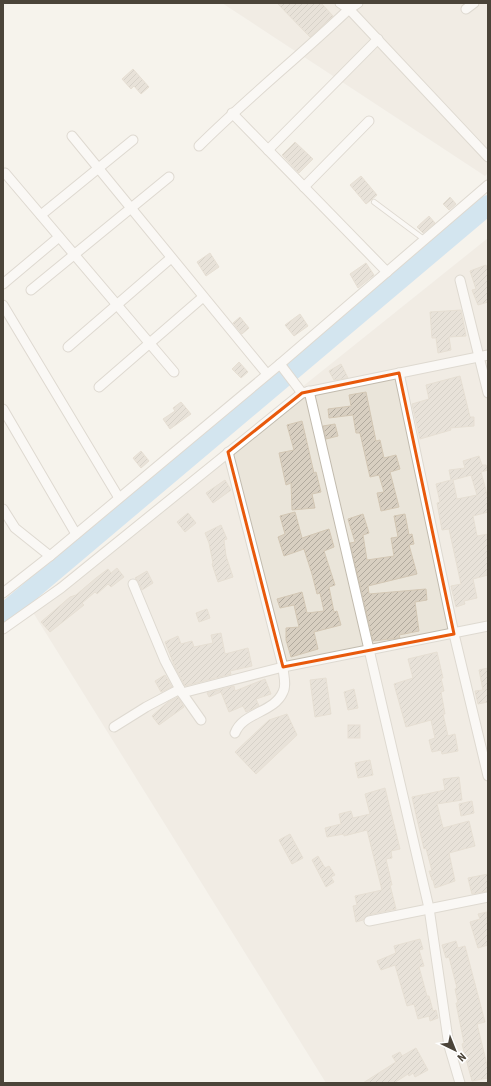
<svg xmlns="http://www.w3.org/2000/svg" width="491" height="1086" font-family="'Roboto Condensed',sans-serif">
	<defs>
		<pattern id="building-hatch" width="6" height="6" patternUnits="userSpaceOnUse"><rect width="6" height="6" fill="#d8cfc1"/><path d="M-1 1l2-2M0 6l6-6M5 7l2-2" fill="none" stroke="#b1aa9e"/></pattern>
	</defs>
	<rect width="100%" height="100%" fill="#f6f3ec"/>
	<g fill="#eae5da">
		<polygon points="222,3 488,3 488,173 485,176"/>
		<polygon points="488,238 488,1083 326,1083 29,606"/>
	</g>
	<g fill="none" stroke-linecap="round" stroke-linejoin="round">
		<polyline stroke="#a9d4f2" stroke-width="20" points="3,614 488,205"/>
	</g>
	<g fill="url(#building-hatch)" stroke="#d3c7b4" fill-rule="evenodd">
		<polygon points="277,3 321,3 333,16 310,37"/>
		<polygon points="133,69 149,87 141,94 134,86 131,89 122,79"/>
		<polygon points="295,142 313,159 299,173 282,155"/>
		<polygon points="361,176 377,195 366,204 350,185"/>
		<polygon points="450,197 456,204 449,210 443,204"/>
		<polygon points="429,216 435,223 423,233 417,227"/>
		<polygon points="210,253 219,267 206,276 197,262"/>
		<polygon points="366,263 374,275 358,288 350,274"/>
		<polygon points="486,265 488,272 488,302 478,305 472,290 476,289 470,271"/>
		<polygon points="461,310 466,336 449,337 451,350 438,353 436,338 432,338 430,312"/>
		<polygon points="300,314 308,326 294,336 285,325"/>
		<polygon points="240,317 249,328 242,334 233,323"/>
		<polygon points="239,362 248,372 241,378 232,369"/>
		<polygon points="341,364 348,378 334,380 329,371"/>
		<polygon points="460,376 470,417 474,417 474,426 450,428 451,430 420,439 412,404 429,399 426,385"/>
		<polygon points="366,392 376,441 380,440 384,458 396,455 400,469 390,472 399,507 381,511 377,493 384,492 379,475 370,477 360,433 356,433 353,415 329,418 328,409 351,406 349,395"/>
		<polygon points="181,402 191,414 170,429 163,419 175,411 173,408"/>
		<polygon points="302,421 314,473 316,472 321,492 312,494 315,508 292,510 291,483 286,485 279,453 294,450 287,425"/>
		<polygon points="335,424 338,436 326,439 323,426"/>
		<polygon points="141,451 149,461 141,468 133,458"/>
		<path d="M 479,456 L 482,465 L 486,465 L 488,470 L 481,472 L 488,498 L 488,512 L 473,516 L 477,536 L 488,534 L 488,575 L 473,579 L 477,598 L 464,601 L 465,604 L 456,607 L 451,586 L 461,584 L 449,529 L 442,530 L 437,503 L 440,502 L 436,484 L 451,480 L 449,470 L 465,468 L 463,461 ZM 471,475 L 477,495 L 457,499 L 453,480 Z"/>
		<polygon points="225,480 231,490 213,503 206,493"/>
		<polygon points="295,512 302,538 329,529 334,547 324,551 335,585 329,587 334,612 337,611 341,625 314,632 318,649 291,657 286,640 286,628 299,627 294,605 280,608 277,599 302,592 307,613 324,611 320,593 317,594 312,574 304,549 284,556 278,537 285,534 280,516"/>
		<polygon points="188,513 196,523 185,532 177,522"/>
		<polygon points="363,514 369,533 363,535 367,560 394,556 391,538 398,537 394,516 405,514 409,535 412,534 414,544 409,545 417,574 368,586 369,594 426,589 427,600 415,602 419,631 399,635 400,638 373,641 350,543 355,542 348,519"/>
		<polygon points="221,525 227,539 224,540 226,556 233,577 218,582 212,564 213,563 209,543 205,533"/>
		<polygon points="117,568 124,577 111,587 108,584 97,594 95,592 82,603 84,605 50,632 41,622 70,597 76,595 96,578 108,569 111,573"/>
		<polygon points="147,571 153,583 142,590 138,581 135,578"/>
		<polygon points="207,609 210,618 199,622 196,613"/>
		<polygon points="221,633 225,654 248,648 252,666 230,671 231,674 185,686 175,667 165,642 178,636 181,644 192,641 194,647 213,643 211,635"/>
		<polygon points="437,652 443,678 441,678 444,691 441,692 445,714 443,714 448,736 455,734 458,751 442,754 441,750 432,752 429,740 435,738 431,720 406,727 394,684 413,678 408,659"/>
		<polygon points="488,668 488,702 478,704 475,691 483,690 479,670"/>
		<polygon points="165,675 172,687 161,692 155,681"/>
		<polygon points="326,678 331,714 315,717 310,680"/>
		<polygon points="265,679 271,694 256,699 259,706 246,712 243,706 229,712 221,692 209,697 207,693 234,686 235,691"/>
		<polygon points="354,689 358,708 348,710 344,692"/>
		<polygon points="178,697 184,707 159,725 152,716 168,702"/>
		<polygon points="287,714 297,735 256,774 235,752 269,720"/>
		<rect x="348" y="725" width="12" height="13"/>
		<polygon points="370,760 373,775 358,778 355,763"/>
		<polygon points="459,777 462,800 437,804 443,828 469,821 475,846 449,853 455,881 435,888 433,880 432,880 429,871 432,871 426,848 424,849 412,797 445,790 443,779"/>
		<polygon points="385,788 400,849 391,851 392,858 386,859 392,885 390,885 396,909 368,915 363,920 356,922 353,906 357,905 355,896 382,890 367,830 344,836 344,834 327,837 325,828 341,824 339,814 351,811 353,818 370,814 365,794"/>
		<polygon points="472,801 474,813 461,816 459,804"/>
		<polygon points="290,834 303,858 292,864 279,840"/>
		<polygon points="318,856 325,868 329,866 335,875 331,877 334,882 326,887 312,860"/>
		<polygon points="488,874 488,891 472,894 468,878"/>
		<polygon points="487,912 488,945 478,948 470,922 480,919 478,914"/>
		<polygon points="420,939 423,949 419,950 424,966 419,967 427,996 429,996 433,1011 436,1010 438,1018 430,1021 429,1016 418,1019 414,1004 407,1006 395,965 381,970 377,961 396,953 394,946"/>
		<polygon points="456,941 458,948 465,946 485,1022 477,1024 488,1069 488,1078 472,1081 462,1044 464,1043 456,1003 458,1003 455,989 457,988 449,957 446,958 442,945"/>
		<polygon points="416,1048 428,1070 415,1077 413,1073 409,1076 408,1074 394,1083 363,1083 396,1062 392,1056 400,1052 402,1056"/>
	</g>
	<g fill="none" stroke-linecap="round" stroke-linejoin="round">
		<g stroke="#c2bbae" stroke-width="6">
			<polyline id="lane" points="374,202 425,240"/>
		</g>
		<g stroke="#c2bbae" stroke-width="11">
			<g id="street">
				<polyline points="340,3 349,9 358,3"/>
				<polyline points="466,9 474,3"/>
				<polyline points="232,113 387,272"/>
				<polyline points="72,136 267,374"/>
				<path d="M 199,146 C 247,98 300,56 349,9 L 488,157"/>
				<polyline points="268,150 378,39"/>
				<polyline points="5,173 174,372"/>
				<polyline points="304,187 369,121"/>
				<polyline points="41,215 133,140"/>
				<polyline points="460,280 488,393"/>
				<polyline points="3,284 59,237"/>
				<polyline points="31,290 169,177"/>
				<polyline points="3,305 119,498"/>
				<polyline points="68,347 171,258"/>
				<polyline points="280,364 302,393"/>
				<polyline points="399,373 454,634 488,776"/>
				<polyline points="99,387 203,297"/>
				<polyline points="309,391 429,908 449,1046 460,1083"/>
				<polyline points="3,409 76,534"/>
				<path d="M 228,452 L 283,667 C 283,674 287,685 283,692 C 274,713 243,712 235,733"/>
				<polyline points="3,509 15,528 50,556"/>
				<polyline points="133,584 165,661 182,693 201,720"/>
				<polyline points="3,593 50,556 280,364 488,185"/>
				<polyline points="3,629 61,588 302,393 488,355"/>
				<polyline points="182,693 283,667 488,626"/>
				<polyline points="114,727 146,707 180,689"/>
				<polyline points="369,921 488,897"/>
			</g>
		</g>
		<use href="#lane" stroke="#fff" stroke-width="4.5"/>
		<use href="#street" stroke="#fff" stroke-width="9"/>
	</g>
	<path d="M0 0H491V1086H0ZM 399,373 L 454,634 L 283,667 L 228,452 L 302,393 Z" fill="#f6f3ec" fill-opacity=".55" fill-rule="evenodd"/>
	<path fill="none" stroke="#e8590c" stroke-width="3" stroke-linejoin="round" d="M 399,373 L 454,634 L 283,667 L 228,452 L 302,393 Z"/>
	<rect width="491" height="1086" fill="none" stroke="#4b4439" stroke-width="8"/>
	<g transform="translate(455 1050) rotate(137)" stroke="#ffffff" stroke-width="3" paint-order="stroke">
	<path d="M0-3L7 15L0 10L-7 15Z" fill="#4b4439"/>
	<text y="-6" font-size="11" font-weight="bold" text-anchor="middle" fill="#4b4439">N</text>
	</g>
</svg>
